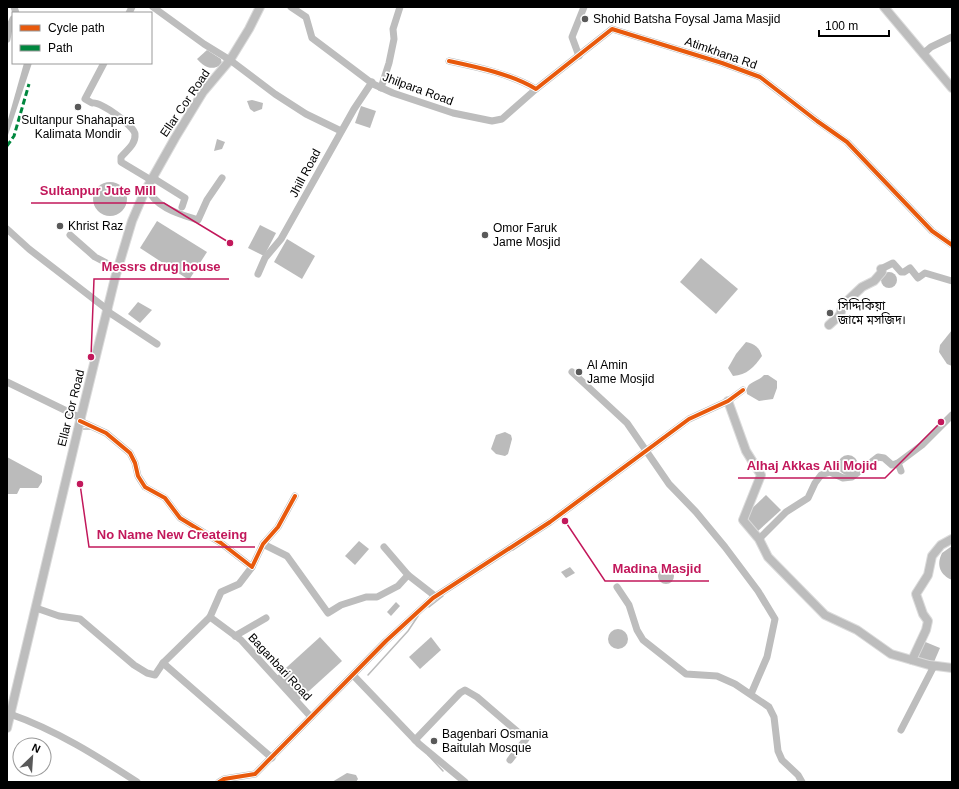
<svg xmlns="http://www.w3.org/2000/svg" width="959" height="789" font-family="Arial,'Noto Sans Bengali',sans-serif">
	<rect width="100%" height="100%" fill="#fff"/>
	<g fill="#bbb">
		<path d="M 207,50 L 221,59 L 222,64 C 212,71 205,68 197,59 Z"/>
		<polygon points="24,63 32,63 7,138 7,123"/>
		<polygon points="252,100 263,103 262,109 254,112 250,109 247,101"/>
		<polygon points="361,106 376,111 370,128 355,123"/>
		<polygon points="217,139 225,142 222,149 214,151"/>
		<circle cx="110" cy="199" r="17"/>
		<polygon points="157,221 207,252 189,280 140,248"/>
		<polygon points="260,225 276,233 264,256 248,248"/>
		<polygon points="287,239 315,256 302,279 274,262"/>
		<polygon points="701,258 738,289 716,314 680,282"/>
		<circle cx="889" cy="280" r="8"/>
		<polygon points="138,302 152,310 140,323 128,314"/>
		<polygon points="952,330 952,366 947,364 939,352 940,345"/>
		<path d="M 746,342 C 755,344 759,347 762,356 C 754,367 747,375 733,376 L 728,368 L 736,354 Z"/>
		<path d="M 764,375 L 768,375 L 777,381 L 777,388 L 773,399 L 759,401 L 747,394 C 745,381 757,383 764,375 Z"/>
		<polygon points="505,432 511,435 512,439 508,454 505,456 496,454 491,449 496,435"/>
		<circle cx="848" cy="465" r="10"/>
		<polygon points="7,457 42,476 42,482 38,488 20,488 17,494 7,494"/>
		<polygon points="766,495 781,510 758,531 744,516"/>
		<polygon points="359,541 369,549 355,565 345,556"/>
		<path d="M 952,546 L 952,580 C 940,575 936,565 942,553 Z"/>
		<polygon points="570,567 575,573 566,578 561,572"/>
		<circle cx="666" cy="576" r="8"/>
		<polygon points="396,602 400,606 391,616 387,612"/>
		<circle cx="618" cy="639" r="10"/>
		<polygon points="320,637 342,661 298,701 276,677"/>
		<polygon points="431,637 441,650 420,669 409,657"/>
		<polygon points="923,641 940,648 934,662 929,663 916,658"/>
		<polygon points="347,773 356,775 358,779 356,782 332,782"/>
	</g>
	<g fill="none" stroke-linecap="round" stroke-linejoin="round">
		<g stroke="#bbb" stroke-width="1.5">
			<polyline points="82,429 90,429"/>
			<polyline points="513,550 525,542"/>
			<polyline points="429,607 443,596"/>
			<polyline points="368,675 408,631 418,616"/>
			<polyline points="428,755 443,771"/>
		</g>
		<g stroke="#dbdbdb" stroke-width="10">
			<g id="major">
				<polyline points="884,7 952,88"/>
				<polyline points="829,325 840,315 843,305 862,287 874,281 882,272 881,269"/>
				<polyline points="728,401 746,451 761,475 743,520 759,539 768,557 825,615 857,630 891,654 929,665 952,668"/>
				<polyline points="912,660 926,630 928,621 923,614 916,594 928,575 932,556 941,545 952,539"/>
				<polyline points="7,728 80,421 115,278 132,221 144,193 175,138 203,92 230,60 249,29 260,7"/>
			</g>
		</g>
		<g stroke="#bdbdbd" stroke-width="7">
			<polyline points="14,7 16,13"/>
			<polyline points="153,7 204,44 230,60 275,94 306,114 341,131"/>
			<polyline points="291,7 306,17 312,38 373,84 393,93 453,113 492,121 502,119 536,89"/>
			<polyline points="129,13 132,7"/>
			<polyline points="7,39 9,28 13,19"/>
			<polyline points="923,54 931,47 952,37"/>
			<polyline points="579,56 572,37 584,7"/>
			<path d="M 449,61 C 477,67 511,74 536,89 L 612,29 L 722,63 L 760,77 L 817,121 L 847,142 L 932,231 L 952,245"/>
			<path d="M 104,63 L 85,99 L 92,103 C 101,101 134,126 135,134 C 136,144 127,150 121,157 L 121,162 L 151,180"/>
			<polyline points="381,88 389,63 394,39 393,29 400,7"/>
			<polyline points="153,178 185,198 182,207"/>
			<path d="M 147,187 C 155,208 179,214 198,220 L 207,200 L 222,178"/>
			<polyline points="7,229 29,249 108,310"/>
			<polyline points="70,235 95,257 118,269"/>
			<polyline points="881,269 893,263 901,272 904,272 910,268 918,278 925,273 952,281"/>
			<polyline points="258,274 265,258 281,239 354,109 372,82"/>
			<polyline points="107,311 157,344"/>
			<polyline points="572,372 627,423 669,484 696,512 725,547 758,591 775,619 767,657 751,694"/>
			<polyline points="7,382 81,418"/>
			<polyline points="80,421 106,433 130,453 135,463 138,476 145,487 165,498 180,518 221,543 252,567 263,544 278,527 295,496"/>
			<polyline points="898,463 901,471"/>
			<polyline points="759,539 786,512 808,498 815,483 821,475 830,472 843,478 852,477 878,457 884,458 892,465 898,463 922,445 952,415"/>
			<polyline points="263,544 287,556 328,613 341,605 366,597 377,597 398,586 408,575 384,547"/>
			<polyline points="252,567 239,584 221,592 210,617 241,640 311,717"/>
			<polyline points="408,575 435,596"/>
			<polyline points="617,587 629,605 637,630 643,640 686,674 717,676 735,684 769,707 774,717 778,751 782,760 798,775 802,782"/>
			<polyline points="36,608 59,616 80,619 134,665 147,673 155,675 163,663 210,617"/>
			<polyline points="235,636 266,618"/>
			<polyline points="163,663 272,758"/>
			<polyline points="353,675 419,744 465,782"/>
			<path d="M 10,714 C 56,730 97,756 137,782"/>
			<polyline points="901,730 934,666"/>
			<polyline points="415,740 460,693 465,690 477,697 526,739 510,760"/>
			<polyline points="219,782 224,779 255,774 386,641 433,598 550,522 689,419 728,401 743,390"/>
		</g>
		<use href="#major" stroke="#bdbdbd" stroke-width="8"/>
		<polyline stroke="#00873e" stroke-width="3" stroke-dasharray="6 3" stroke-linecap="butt" points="7,146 14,136 29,84"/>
		<g stroke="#fff" stroke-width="6">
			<g id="cycleway">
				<path d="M 449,61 C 477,67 511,74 536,89 L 612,29 L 722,63 L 760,77 L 817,121 L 847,142 L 932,231 L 952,245"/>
				<polyline points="80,421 106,433 130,453 135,463 138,476 145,487 165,498 180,518 221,543 252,567 263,544 278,527 295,496"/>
				<polyline points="219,782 224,779 255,774 386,641 433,598 550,522 689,419 728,401 743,390"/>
			</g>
		</g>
		<use href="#cycleway" stroke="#e8590c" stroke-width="4"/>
	</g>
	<g fill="#595959" stroke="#fff" stroke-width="1.5">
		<circle cx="585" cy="19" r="4"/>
		<circle cx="78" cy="107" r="4"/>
		<circle cx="60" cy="226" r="4"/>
		<circle cx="485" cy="235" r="4"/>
		<circle cx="830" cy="313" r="4"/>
		<circle cx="579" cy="372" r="4"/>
		<circle cx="434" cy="741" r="4"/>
	</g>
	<g text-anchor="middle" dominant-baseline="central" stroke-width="3.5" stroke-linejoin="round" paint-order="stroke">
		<g font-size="12" fill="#000" stroke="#fff" text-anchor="start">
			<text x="593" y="19">Shohid Batsha Foysal Jama Masjid</text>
			<text x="78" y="120" text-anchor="middle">Sultanpur Shahapara<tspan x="78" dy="14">Kalimata Mondir</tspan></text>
			<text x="68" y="226">Khrist Raz</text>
			<text x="493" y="228">Omor Faruk<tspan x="493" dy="14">Jame Mosjid</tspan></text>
			<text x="838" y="306">সিদ্দিকিয়া<tspan x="838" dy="14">জামে মসজিদ।</tspan></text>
			<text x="587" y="365">Al Amin<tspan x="587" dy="14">Jame Mosjid</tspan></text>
			<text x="442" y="734">Bagenbari Osmania<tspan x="442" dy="14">Baitulah Mosque</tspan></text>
		</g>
		<g font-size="12" fill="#000" stroke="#fff">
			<text transform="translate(721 53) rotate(19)">Atimkhana Rd</text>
			<text transform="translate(418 89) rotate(20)">Jhilpara Road</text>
			<text transform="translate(185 103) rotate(-56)">Ellar Cor Road</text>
			<text transform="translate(305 173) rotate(-62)">Jhill Road</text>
			<text transform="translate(71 408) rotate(-76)">Ellar Cor Road</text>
			<text transform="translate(280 667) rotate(47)">Baganbari Road</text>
		</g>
	</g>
	<path fill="none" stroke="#c2185b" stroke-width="1.5" d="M230 243L164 203H31M91 357L94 279H229M941 422L885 478H738M80 484L89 547H255M565 521L605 581H709"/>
	<g fill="#c2185b" stroke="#fff" stroke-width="1.5">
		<circle cx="230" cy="243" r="4"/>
		<circle cx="91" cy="357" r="4"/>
		<circle cx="941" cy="422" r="4"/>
		<circle cx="80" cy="484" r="4"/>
		<circle cx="565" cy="521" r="4"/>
	</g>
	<g font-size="13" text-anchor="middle" font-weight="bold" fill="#c2185b" stroke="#fff" stroke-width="3.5" stroke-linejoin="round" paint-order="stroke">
		<text x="98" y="195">Sultanpur Jute Mill</text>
		<text x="161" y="271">Messrs drug house</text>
		<text x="812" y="470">Alhaj Akkas Ali Mojid</text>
		<text x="172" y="539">No Name New Createing</text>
		<text x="657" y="573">Madina Masjid</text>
	</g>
	<rect width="959" height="789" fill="none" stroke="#000000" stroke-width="16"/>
	<rect x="12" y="12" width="140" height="52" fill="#ffffff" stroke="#999999"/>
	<rect x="20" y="25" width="20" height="6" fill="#e8590c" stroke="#999999"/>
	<text x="48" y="32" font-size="12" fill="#000000">Cycle path</text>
	<rect x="20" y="45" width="20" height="6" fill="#00873e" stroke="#999999"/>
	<text x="48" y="52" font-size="12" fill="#000000">Path</text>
	<g transform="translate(32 757) rotate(25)"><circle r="19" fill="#ffffff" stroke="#999999"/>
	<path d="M0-3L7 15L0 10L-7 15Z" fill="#595959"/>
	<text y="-6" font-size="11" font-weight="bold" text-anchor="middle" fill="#000000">N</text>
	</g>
	<path d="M819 30v6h70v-6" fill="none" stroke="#000000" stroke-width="2"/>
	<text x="825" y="30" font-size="12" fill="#000000" stroke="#ffffff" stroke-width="3" paint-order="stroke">100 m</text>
</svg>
